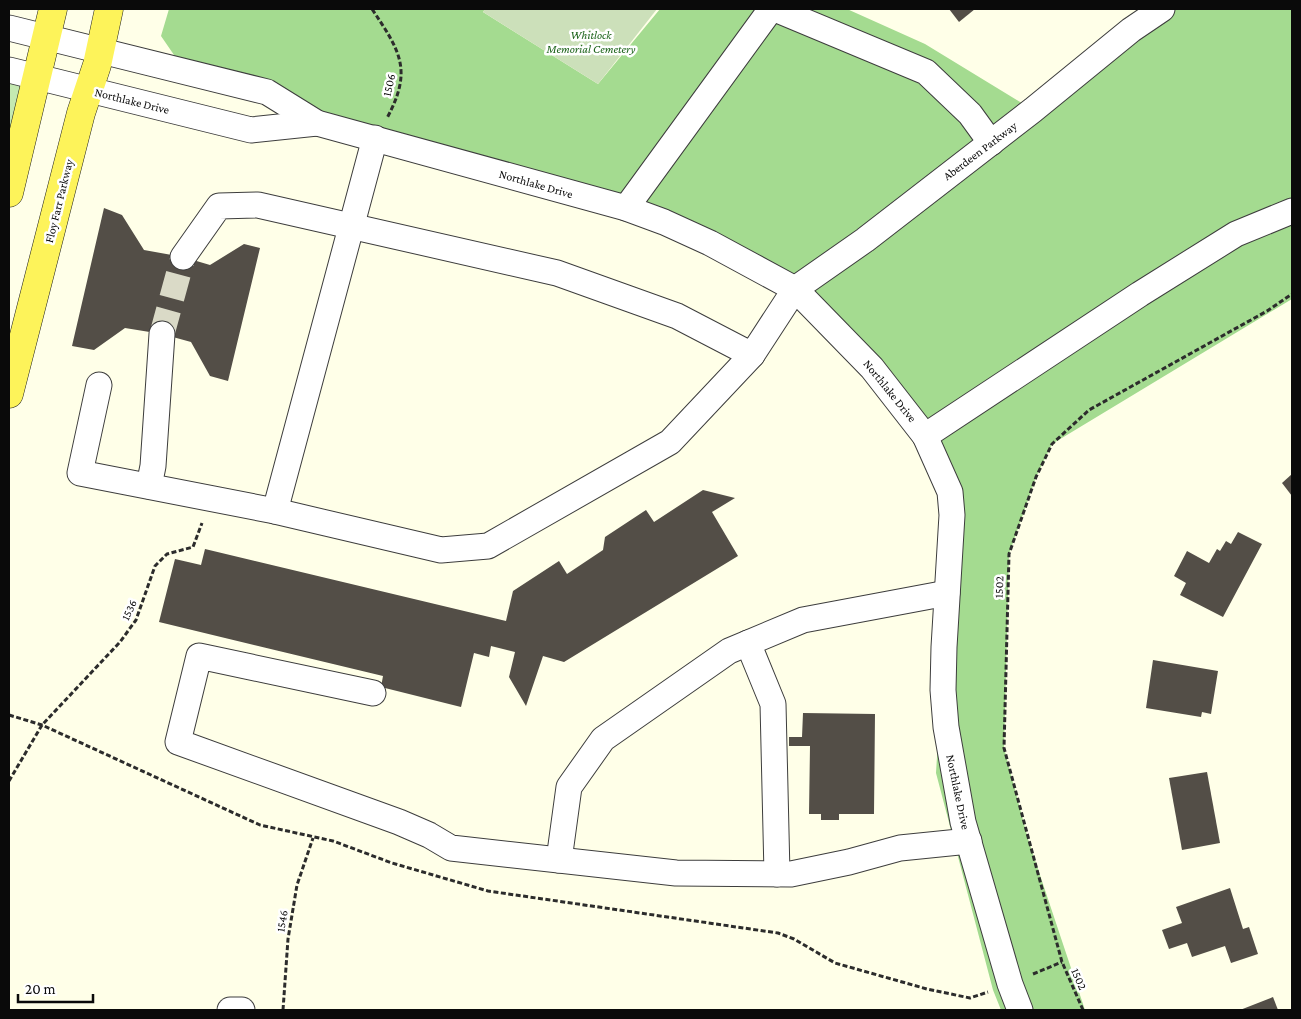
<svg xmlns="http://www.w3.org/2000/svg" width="1301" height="1019" font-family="'Crimson Pro',serif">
	<rect width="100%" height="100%" fill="#ffffe8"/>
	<polygon fill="#c4e9b1" points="9,70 36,77 9,177"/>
	<polygon fill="#a4db90" points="169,9 485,9 483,12 598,84 660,9 847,9 925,44 1030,108 1168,9 1292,9 1292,299 1052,444 1036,477 1009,554 1004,748 1028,839 1085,1010 1001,1010 993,990 936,773 952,515 925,436 795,290 710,243 185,71 161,36"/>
	<polygon fill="#cce0ba" points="485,9 657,9 598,84 483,12"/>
	<g fill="#534e47">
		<polygon points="949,9 975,9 959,22"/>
		<polygon points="104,208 122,215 144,250 183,257 210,265 244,244 260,248 228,381 210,376 191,342 162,334 125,328 94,350 72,346"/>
		<polygon points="1292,474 1292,496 1282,483"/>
		<polygon points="703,490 735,498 712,512 738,556 564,662 543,656 526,706 509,677 515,652 491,646 489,657 474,653 461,707 381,687 383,676 159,622 175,559 201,565 205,549 506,621 513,591 559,561 567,574 603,550 605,537 646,510 654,522"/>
		<polygon points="1238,532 1262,544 1223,617 1180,595 1186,583 1174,576 1187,551 1209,563 1217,549 1220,551 1226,541 1231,544"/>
		<polygon points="1153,660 1218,671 1211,714 1202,712 1201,717 1146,708"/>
		<polygon points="803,713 875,714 874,814 839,814 839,820 821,820 821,814 809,814 810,746 789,746 789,737 802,737"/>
		<polygon points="1207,772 1220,843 1182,850 1169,778"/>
		<polygon points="1230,888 1243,929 1249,927 1258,954 1231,963 1225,946 1192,957 1187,943 1169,949 1162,930 1182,923 1176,907"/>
		<polygon points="1273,997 1278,1010 1240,1010"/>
	</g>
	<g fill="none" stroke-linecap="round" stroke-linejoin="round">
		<polyline stroke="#dadac7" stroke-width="25" stroke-dasharray="25 12" stroke-linecap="butt" points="162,334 183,257"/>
		<g stroke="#3d3d3d" stroke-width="27">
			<g id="minor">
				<polyline points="775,9 926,72 970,114 991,143"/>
				<polyline points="9,28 267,92 317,123 626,208 664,222 710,243 795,289 872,368 925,436 950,492 952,515 944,647 943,690 946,727 963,822 1010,984 1020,1010"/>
				<polyline points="9,70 251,130 317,123"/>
				<polyline points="626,208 771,9"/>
				<polyline points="183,257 219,206 258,205 557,273 677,316 752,355 795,289 865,240 1033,110 1131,30 1162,9"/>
				<polyline points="99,385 80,473 275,511 375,138"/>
				<polyline points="925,436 1140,294 1236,234 1292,211"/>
				<polyline points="149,486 153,466 162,334"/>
				<polyline points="275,511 441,550 488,546 670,442 752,355"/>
				<polyline points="748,643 773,704 777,874"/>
				<polyline points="373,693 199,656 178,742 399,822 429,835 451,848 676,873 791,874 849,862 900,848 969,841"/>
				<polyline points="559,860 569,787 603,739 729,651 803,620 947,593"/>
				<polyline points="230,1010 242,1010"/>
			</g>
		</g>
		<g stroke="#1b1b1b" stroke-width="29">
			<g id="major">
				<polyline points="9,193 53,9"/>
				<polyline points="9,394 81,113 97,65 109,9"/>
			</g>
		</g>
		<g stroke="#2c2c2c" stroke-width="3" stroke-dasharray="5 2.5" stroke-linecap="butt">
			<path d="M 372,9 C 400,51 413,70 387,118"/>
			<polyline points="9,715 42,725 260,825 333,841 392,863 488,891 778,933 794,939 835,963 927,989 970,998 988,992"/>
			<polyline points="9,781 42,725 120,642 136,620 155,566 167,554 193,547 202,523"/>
			<polyline points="1033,974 1062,962"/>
			<polyline points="283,1010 288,939 297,885 313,838"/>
			<polyline points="1083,1010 1062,962 1004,748 1009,554 1036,477 1052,444 1089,410 1267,311 1292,294"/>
		</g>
		<use href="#minor" stroke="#fff" stroke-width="25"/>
		<use href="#major" stroke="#fdf35a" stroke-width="28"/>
	</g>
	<g text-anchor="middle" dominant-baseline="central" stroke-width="5" stroke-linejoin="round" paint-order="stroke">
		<g font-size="12" font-style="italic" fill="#1c631a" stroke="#fff">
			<text x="591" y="35">Whitlock<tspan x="591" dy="14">Memorial Cemetery</tspan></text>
		</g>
		<g font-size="12" fill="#0a0a0a" stroke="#fff">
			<text transform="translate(389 85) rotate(-77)">1506</text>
			<text transform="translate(132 101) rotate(14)">Northlake Drive</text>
			<text transform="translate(980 151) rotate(-37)">Aberdeen Parkway</text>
			<text transform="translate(536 184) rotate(16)">Northlake Drive</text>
			<text transform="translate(59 201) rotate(-76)">Floy Farr Parkway</text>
			<text transform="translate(890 391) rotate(51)">Northlake Drive</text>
			<text transform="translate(999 587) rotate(-88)">1502</text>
			<text transform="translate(129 610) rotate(-65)">1536</text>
			<text transform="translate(958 792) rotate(78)">Northlake Drive</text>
			<text transform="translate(282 921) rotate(-81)">1546</text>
			<text transform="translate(1079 979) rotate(67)">1502</text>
		</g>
	</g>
	<rect width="1301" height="1019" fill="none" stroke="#0a0a0a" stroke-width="20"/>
	<path d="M18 994v8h75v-8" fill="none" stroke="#0a0a0a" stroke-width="2.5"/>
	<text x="25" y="994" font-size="15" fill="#0a0a0a" stroke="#ffffff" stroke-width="4" paint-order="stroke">20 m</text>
</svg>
